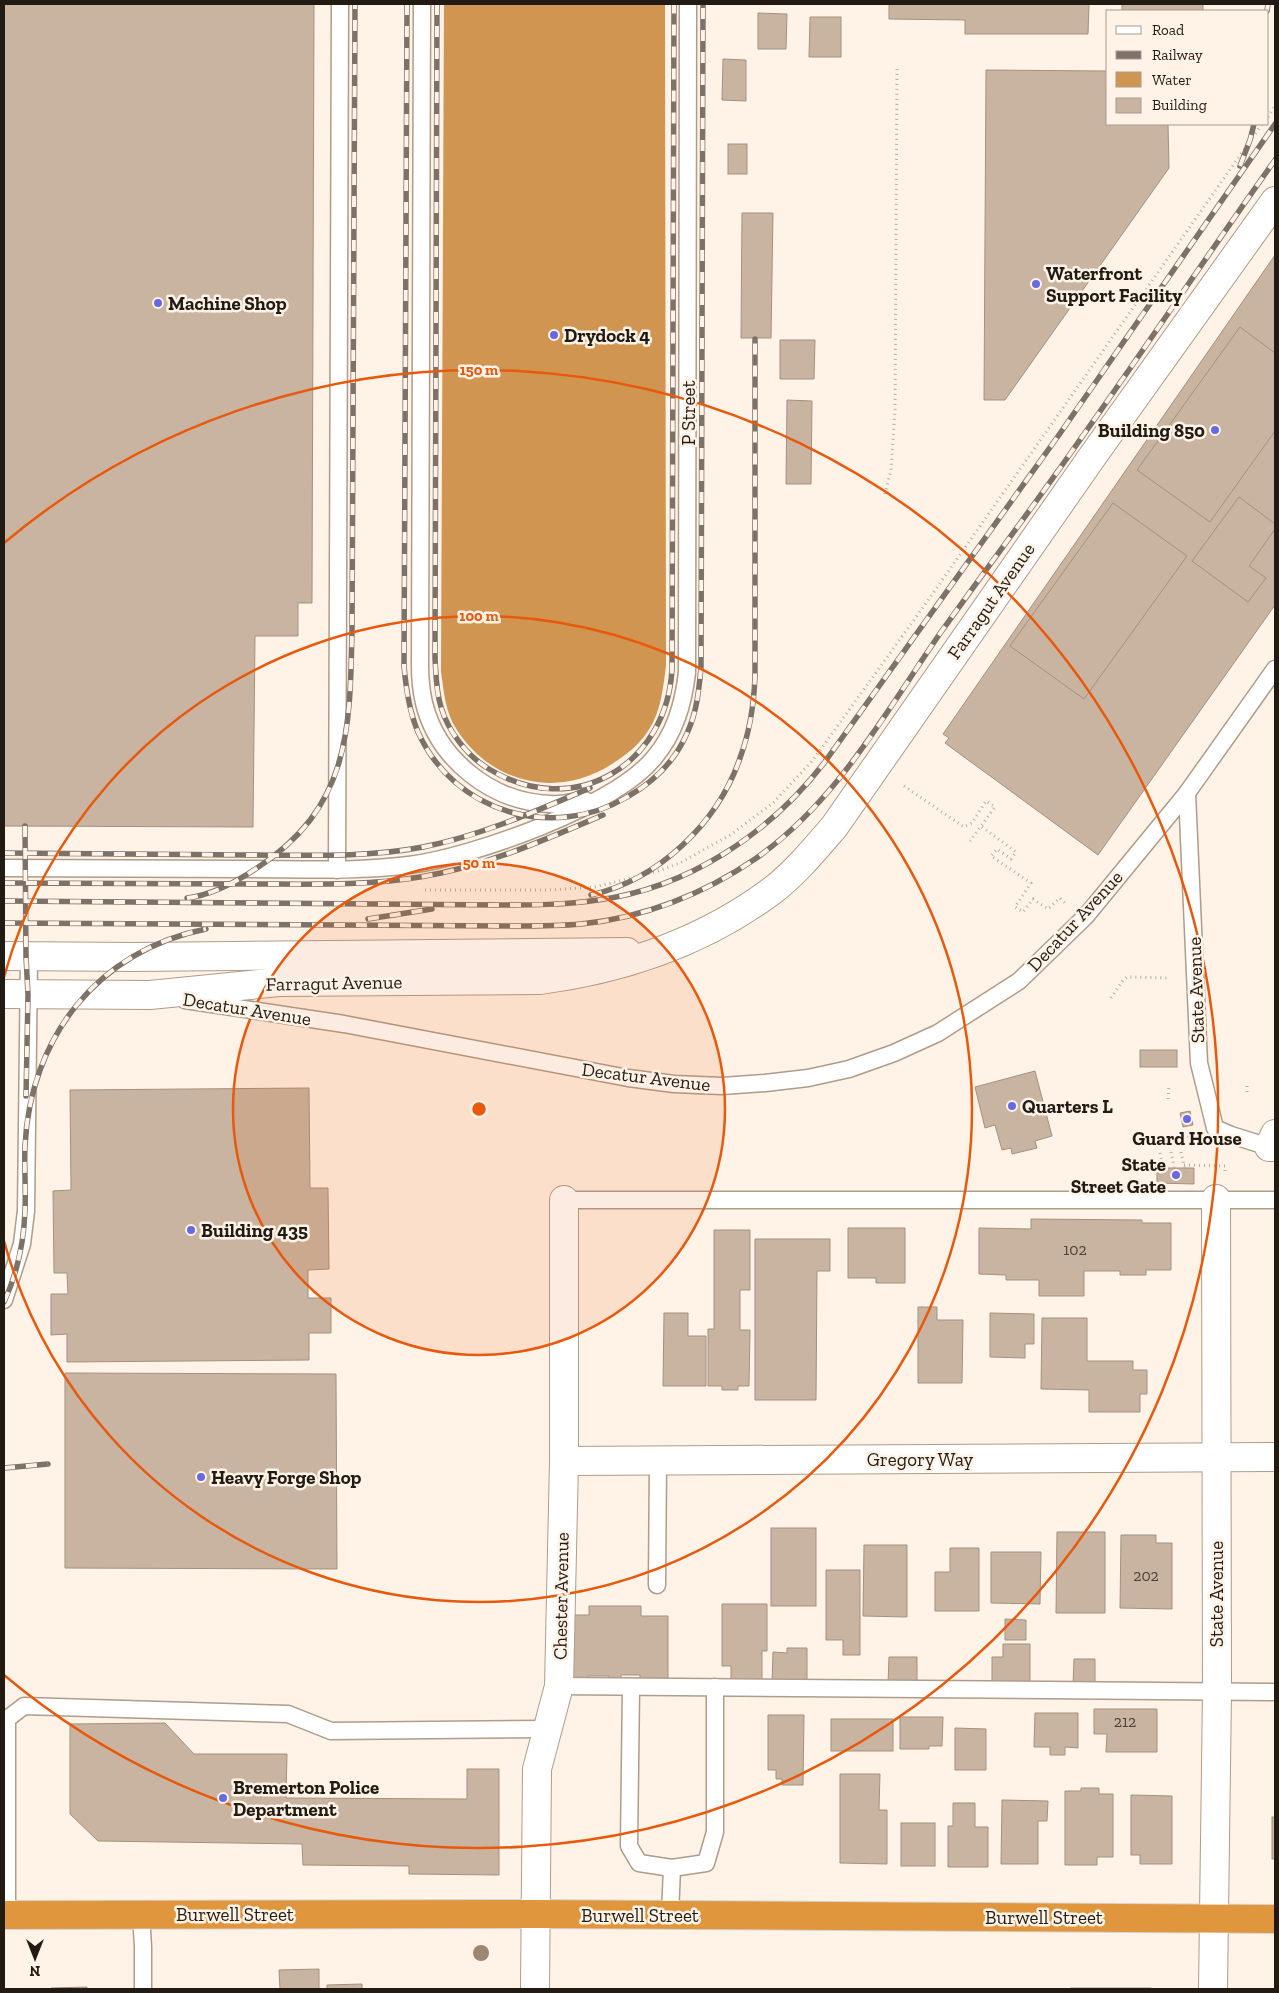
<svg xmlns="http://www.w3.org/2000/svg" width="1279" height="1993" font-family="'Zilla Slab',serif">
	<rect width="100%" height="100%" fill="#fff2e6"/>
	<path fill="#d19552" d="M 444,4 L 665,4 L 666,666 C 663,688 661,712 648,731 C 639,745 626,755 612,764 C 558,799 492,784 457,730 C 445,712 444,692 441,672 Z"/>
	<g fill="#c8b4a1" stroke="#a3917e">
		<polygon points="4,4 314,4 312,603 298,603 298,636 255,636 253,827 4,826"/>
		<polygon points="889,4 1089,4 1088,34 965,34 965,20 889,19"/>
		<rect x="1122" y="4" width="81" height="7"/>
		<polygon points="758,13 787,14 786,49 758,49"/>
		<polygon points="810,17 841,17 841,57 809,57"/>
		<polygon points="723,59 746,60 746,101 722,100"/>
		<polygon points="986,70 1108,71 1108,124 1168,124 1169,168 1005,400 984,400"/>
		<rect x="728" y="144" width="19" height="30"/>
		<polygon points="742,213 773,213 771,338 741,338"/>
		<polygon points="1275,255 1275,605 1098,855 945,743 949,738 943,734"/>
		<polygon points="1240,327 1275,353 1275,431 1210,522 1137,470"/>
		<polygon points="780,340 815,340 814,379 780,379"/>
		<polygon points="787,400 812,401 811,484 786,484"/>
		<polygon points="1239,497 1275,524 1275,529 1249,566 1266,578 1248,602 1192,561"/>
		<polygon points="1113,503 1187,556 1084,699 1010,646"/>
		<rect x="1140" y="1050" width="37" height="17"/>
		<polygon points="1035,1071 1052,1136 1035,1141 1037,1148 1012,1154 1011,1148 1002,1150 995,1125 985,1128 975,1087"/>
		<polygon points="309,1088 310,1188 328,1188 329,1269 308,1270 308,1298 331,1298 331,1333 309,1333 309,1360 67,1362 67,1334 51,1335 51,1294 68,1294 67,1273 54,1273 53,1191 71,1190 70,1090"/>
		<polygon points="1190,1111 1193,1125 1183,1127 1180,1113"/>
		<polygon points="1157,1168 1194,1168 1194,1184 1157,1183"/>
		<polygon points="1031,1219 1142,1220 1142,1223 1171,1223 1171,1270 1146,1270 1146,1275 1120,1275 1120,1271 1084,1271 1084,1296 1039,1296 1039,1280 1006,1280 1006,1275 979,1274 979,1228 1031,1229"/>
		<polygon points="848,1228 905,1228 905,1283 876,1283 876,1278 848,1278"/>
		<polygon points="714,1230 750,1230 750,1290 740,1290 740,1330 750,1330 749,1386 738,1386 738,1390 722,1390 722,1386 708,1386 708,1329 714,1329"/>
		<polygon points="755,1239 830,1239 830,1271 817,1271 816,1400 755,1400"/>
		<polygon points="918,1307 937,1307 937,1320 963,1320 962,1383 918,1383"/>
		<polygon points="664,1313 688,1313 688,1336 706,1336 706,1386 663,1386"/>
		<polygon points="990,1313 1034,1314 1034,1344 1025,1344 1025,1358 990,1357"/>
		<polygon points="1042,1318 1087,1318 1087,1361 1133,1361 1133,1370 1147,1370 1147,1394 1140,1394 1140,1412 1089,1412 1089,1390 1041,1389"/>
		<polygon points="65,1373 336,1374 337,1569 65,1568"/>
		<rect x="771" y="1528" width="45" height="78"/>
		<polygon points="1057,1532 1105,1532 1105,1613 1056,1613"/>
		<polygon points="1121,1535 1156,1535 1156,1543 1172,1543 1172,1609 1120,1608"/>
		<polygon points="864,1545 907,1545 907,1617 863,1616"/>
		<polygon points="950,1548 979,1548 979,1611 935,1611 935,1572 950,1572"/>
		<polygon points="991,1552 1041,1552 1040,1604 991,1603"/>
		<polygon points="826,1570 860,1570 860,1655 843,1655 843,1640 826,1640"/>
		<polygon points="722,1604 767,1604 767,1651 762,1651 762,1686 731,1686 731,1666 722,1666"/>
		<polygon points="589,1606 641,1606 641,1616 668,1616 668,1680 640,1680 640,1675 621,1675 621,1680 609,1680 609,1676 588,1676 588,1680 571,1680 571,1615 589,1615"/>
		<polygon points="1005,1619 1026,1620 1026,1640 1005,1640"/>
		<polygon points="1003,1644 1030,1644 1030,1685 992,1685 992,1657 1003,1657"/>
		<polygon points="787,1648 807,1648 807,1681 772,1684 773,1652 787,1653"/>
		<polygon points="889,1657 917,1657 917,1684 888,1684"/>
		<polygon points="1074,1659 1095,1659 1095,1684 1073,1684"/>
		<polygon points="1094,1709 1157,1709 1157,1752 1106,1752 1107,1734 1094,1734"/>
		<polygon points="1035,1713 1078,1713 1078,1748 1065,1747 1065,1755 1050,1755 1050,1747 1034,1747"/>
		<polygon points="768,1715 804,1715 803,1785 782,1785 782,1779 776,1779 776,1770 768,1770"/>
		<polygon points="900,1717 943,1717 942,1746 929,1746 929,1749 900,1749"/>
		<rect x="831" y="1719" width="62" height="32"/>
		<polygon points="165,1723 194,1754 287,1754 286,1798 467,1799 467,1769 499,1769 499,1875 409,1874 409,1866 303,1865 302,1844 98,1841 70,1814 70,1724"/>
		<polygon points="955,1728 986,1729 986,1770 955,1770"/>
		<polygon points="840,1774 880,1774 879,1810 887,1810 887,1864 840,1863"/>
		<polygon points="1081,1788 1099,1788 1099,1794 1113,1794 1113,1857 1097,1857 1097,1865 1065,1865 1065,1791 1081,1791"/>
		<polygon points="1131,1795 1172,1796 1172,1864 1140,1864 1140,1855 1131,1855"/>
		<polygon points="1002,1800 1048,1801 1047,1821 1038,1821 1038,1864 1001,1864"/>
		<polygon points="953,1803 975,1803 975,1827 988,1827 988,1867 948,1867 948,1826 953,1826"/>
		<rect x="1272" y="1817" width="3" height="42"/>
		<rect x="901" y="1823" width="34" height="43"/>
		<polygon points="319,1969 319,1989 280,1989 279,1970"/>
		<polygon points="362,1984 362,1989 327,1989 327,1985"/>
		<polygon points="87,1987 87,1989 51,1989 51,1988"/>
		<rect x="1071" y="1988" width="80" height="1"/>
	</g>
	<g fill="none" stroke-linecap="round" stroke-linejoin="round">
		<g stroke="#af9c89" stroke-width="19">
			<g id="lane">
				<path d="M 422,4 L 420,665 C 420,678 421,690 424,703 C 438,760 492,802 550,804 C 562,805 573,802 585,800"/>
				<polyline points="1187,793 1199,1063 1215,1128 1231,1135 1269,1147"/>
				<path d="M 4,868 C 84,869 164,869 243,869 C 299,869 354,872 409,865 C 472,857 614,807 654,758 C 675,733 683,705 687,673 L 688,4"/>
				<polyline points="337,870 340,4"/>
				<polyline points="185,1000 344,1024 628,1078 674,1084 722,1086 765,1083 808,1078 849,1069 894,1053 938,1033 1019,981 1086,916 1187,793 1275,669"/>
				<polyline points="564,1200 1275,1200"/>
				<polyline points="4,1300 22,1244 26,1211 29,956"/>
				<polyline points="657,1585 658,1461"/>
				<polyline points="559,1686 1275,1692"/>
				<polyline points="631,1687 629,1846 639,1863 672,1868 706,1863 715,1832 715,1687"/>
				<polyline points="141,1914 143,1947 143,1989"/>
				<polyline points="7,1915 7,1719 24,1706 288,1714 331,1731 547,1729"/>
				<polyline points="670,1915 672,1868"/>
			</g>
		</g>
		<g stroke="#af9c89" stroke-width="30">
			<g id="street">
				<polyline points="4,956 134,957 627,952"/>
				<path d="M 4,994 L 150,995 L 279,982 L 540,980 C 624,969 705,941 773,890 C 796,872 815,849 834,827 L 1092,457 L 1275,201"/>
				<polyline points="1275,1134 1269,1147 1275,1147"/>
				<polyline points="564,1461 1275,1457"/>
				<polyline points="535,1989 537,1769 559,1686 564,1461 564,1200"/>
				<polyline points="1213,1989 1217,1692 1216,1199"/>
			</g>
		</g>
		<g stroke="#d7d6d5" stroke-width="30">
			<polyline id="highway" points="4,1915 535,1914 1275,1919"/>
		</g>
		<g stroke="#b9aea3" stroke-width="3" stroke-dasharray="1 4" stroke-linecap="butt">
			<polyline points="1268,117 1275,106"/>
			<polyline points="885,494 891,470 895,409 897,69"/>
			<polyline points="904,786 964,827 972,823 986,801 995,807 970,841"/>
			<polyline points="982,827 1016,852 1011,859 997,849 991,856 1031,883 1015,907 1023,912 1033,899 1048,909 1060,898 1065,903"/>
			<polyline points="425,890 548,890 595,887 658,871 680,863 730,835 774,802 813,760 924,606 1262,124"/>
			<polyline points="1111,998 1123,980 1127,977 1167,978"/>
			<polyline points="1247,1086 1247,1096"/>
			<polyline points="1168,1099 1169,1085"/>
			<polyline points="1178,1140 1191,1136"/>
			<polyline points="1171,1152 1176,1176"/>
			<polyline points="1181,1152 1186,1175"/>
			<polyline points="1160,1153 1164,1174"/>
			<polyline points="1184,1165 1225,1166 1225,1172"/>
		</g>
		<use href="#lane" stroke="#fff" stroke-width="16"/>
		<use href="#street" stroke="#fff" stroke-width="28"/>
		<use href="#highway" stroke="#e0963d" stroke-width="28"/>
		<g stroke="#7c7268" stroke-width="5.5">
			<g id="rail">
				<path d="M 407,4 L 404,666 C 406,689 409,711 418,732 C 454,813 553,841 627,797 C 654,782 676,760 688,731 C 697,711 699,689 701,668 L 703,4"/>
				<path d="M 437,4 L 435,658 C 436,674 436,691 441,707 C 448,731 467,756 489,769 C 574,821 667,765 672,669 L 674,4"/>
				<polyline points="1267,11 1268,4"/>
				<polyline points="1240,166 1250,140 1254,124"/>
				<polyline points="25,826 26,956 28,995 26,1096"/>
				<path d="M 4,853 C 84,854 165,854 246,855 C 305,855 365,858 423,847 C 480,836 536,811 590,788"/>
				<path d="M 4,883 C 87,883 171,884 254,884 C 310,884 365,886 420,877 C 484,867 544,840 603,815"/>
				<path d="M 591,895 C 658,880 718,823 740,758 C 750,731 754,704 755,676 L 755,339"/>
				<path d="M 187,898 C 212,895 236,882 257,868 C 350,807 350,730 352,630 L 355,4"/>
				<path d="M 4,901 L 499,905 C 532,905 565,905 598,900 C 688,888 769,834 824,763 L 1061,432 L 1275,124"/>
				<polyline points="368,919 432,909"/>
				<path d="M 4,923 L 513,926 C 536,926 559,926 581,924 C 643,918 704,894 755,859 C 837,802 885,713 941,632 C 986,569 1033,507 1077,444 C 1144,350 1208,254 1275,160"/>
				<path d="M 4,1302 C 17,1274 24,1241 25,1210 C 26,1189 24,1167 25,1146 C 30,1038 98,950 206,929"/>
				<polyline points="4,1468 48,1464"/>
			</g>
		</g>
		<use href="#rail" stroke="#fff2e6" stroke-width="4" stroke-dasharray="11" stroke-linecap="butt"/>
	</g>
	<circle fill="#9b8772" cx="481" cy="1953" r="8"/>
	<circle cx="479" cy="1109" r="246" fill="#e8590c" fill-opacity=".12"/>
	<g fill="none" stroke="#e8590c" stroke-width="2.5">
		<circle cx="479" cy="1109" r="246"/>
		<path d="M4 977A493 493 0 1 1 4 1241"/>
		<path d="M4 543A739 739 0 1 1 4 1675"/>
	</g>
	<g fill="#656ae3" stroke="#fff2e6" stroke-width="2">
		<circle cx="1036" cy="284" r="5"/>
		<circle cx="158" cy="303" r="5"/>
		<circle cx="554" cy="335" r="5"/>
		<circle cx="1215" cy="430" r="5"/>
		<circle cx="1012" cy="1106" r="5"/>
		<circle cx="1187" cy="1119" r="5"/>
		<circle cx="1176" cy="1175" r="5"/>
		<circle cx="191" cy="1230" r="5"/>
		<circle cx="201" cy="1477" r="5"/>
		<circle cx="223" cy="1798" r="5"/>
	</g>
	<g text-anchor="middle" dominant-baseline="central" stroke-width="5" stroke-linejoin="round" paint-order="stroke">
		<g font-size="16" fill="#4c4136">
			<text x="1075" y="1249">102</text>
			<text x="1146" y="1575">202</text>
			<text x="1125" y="1721">212</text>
		</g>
		<g font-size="19" font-weight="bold" fill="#221b13" stroke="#fff2e6" text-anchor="start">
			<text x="1046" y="273">Waterfront<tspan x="1046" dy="22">Support Facility</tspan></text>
			<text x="168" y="303">Machine Shop</text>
			<text x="564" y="335">Drydock 4</text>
			<text x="1205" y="430" text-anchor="end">Building 850</text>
			<text x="1022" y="1106">Quarters L</text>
			<text x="1187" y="1138" text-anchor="middle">Guard House</text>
			<text x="1166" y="1164" text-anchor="end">State<tspan x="1166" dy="22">Street Gate</tspan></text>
			<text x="201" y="1230">Building 435</text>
			<text x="211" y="1477">Heavy Forge Shop</text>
			<text x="233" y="1787">Bremerton Police<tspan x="233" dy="22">Department</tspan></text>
		</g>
		<g font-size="19" fill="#221b13" stroke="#fff2e6">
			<text transform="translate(688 413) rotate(-90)">P Street</text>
			<text transform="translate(991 601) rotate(-55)">Farragut Avenue</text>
			<text transform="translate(1075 921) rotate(-47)">Decatur Avenue</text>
			<text transform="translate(334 983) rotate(-1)">Farragut Avenue</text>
			<text transform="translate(1196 990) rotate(-92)">State Avenue</text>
			<text transform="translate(247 1009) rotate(9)">Decatur Avenue</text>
			<text transform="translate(646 1077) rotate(7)">Decatur Avenue</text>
			<text x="920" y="1459">Gregory Way</text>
			<text transform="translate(1216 1594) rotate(-90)">State Avenue</text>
			<text transform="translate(561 1596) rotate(-89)">Chester Avenue</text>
			<text x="235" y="1914">Burwell Street</text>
			<text x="640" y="1915">Burwell Street</text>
			<text x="1044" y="1917">Burwell Street</text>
		</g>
	</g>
	<circle cx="479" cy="1109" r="8" fill="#e8590c" stroke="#fff2e6" stroke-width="2.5"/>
	<g font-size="15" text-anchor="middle" font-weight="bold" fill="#e8590c" stroke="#fff2e6" stroke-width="5" stroke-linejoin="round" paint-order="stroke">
		<text x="479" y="375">150 m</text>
		<text x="479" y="621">100 m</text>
		<text x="479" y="868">50 m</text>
	</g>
	<rect width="1279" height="1993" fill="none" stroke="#221b13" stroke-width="10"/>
	<rect x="1106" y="10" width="162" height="115" fill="#fff2e6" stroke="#a79c92"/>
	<rect x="1116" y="26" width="25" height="8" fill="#ffffff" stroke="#a79c92"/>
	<text x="1152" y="35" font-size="15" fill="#221b13">Road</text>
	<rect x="1116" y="51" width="25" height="8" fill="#7c7268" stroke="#a79c92"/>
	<text x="1152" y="60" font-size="15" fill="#221b13">Railway</text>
	<rect x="1116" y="72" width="25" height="15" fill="#d19552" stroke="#a79c92"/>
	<text x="1152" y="85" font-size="15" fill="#221b13">Water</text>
	<rect x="1116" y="98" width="25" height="15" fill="#c8b4a1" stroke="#a79c92"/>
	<text x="1152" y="110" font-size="15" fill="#221b13">Building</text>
	<g transform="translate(35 1958) rotate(180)" stroke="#fff2e6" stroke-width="4" paint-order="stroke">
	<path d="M0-4L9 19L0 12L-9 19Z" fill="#221b13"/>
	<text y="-8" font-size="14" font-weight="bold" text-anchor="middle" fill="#221b13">N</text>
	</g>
</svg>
